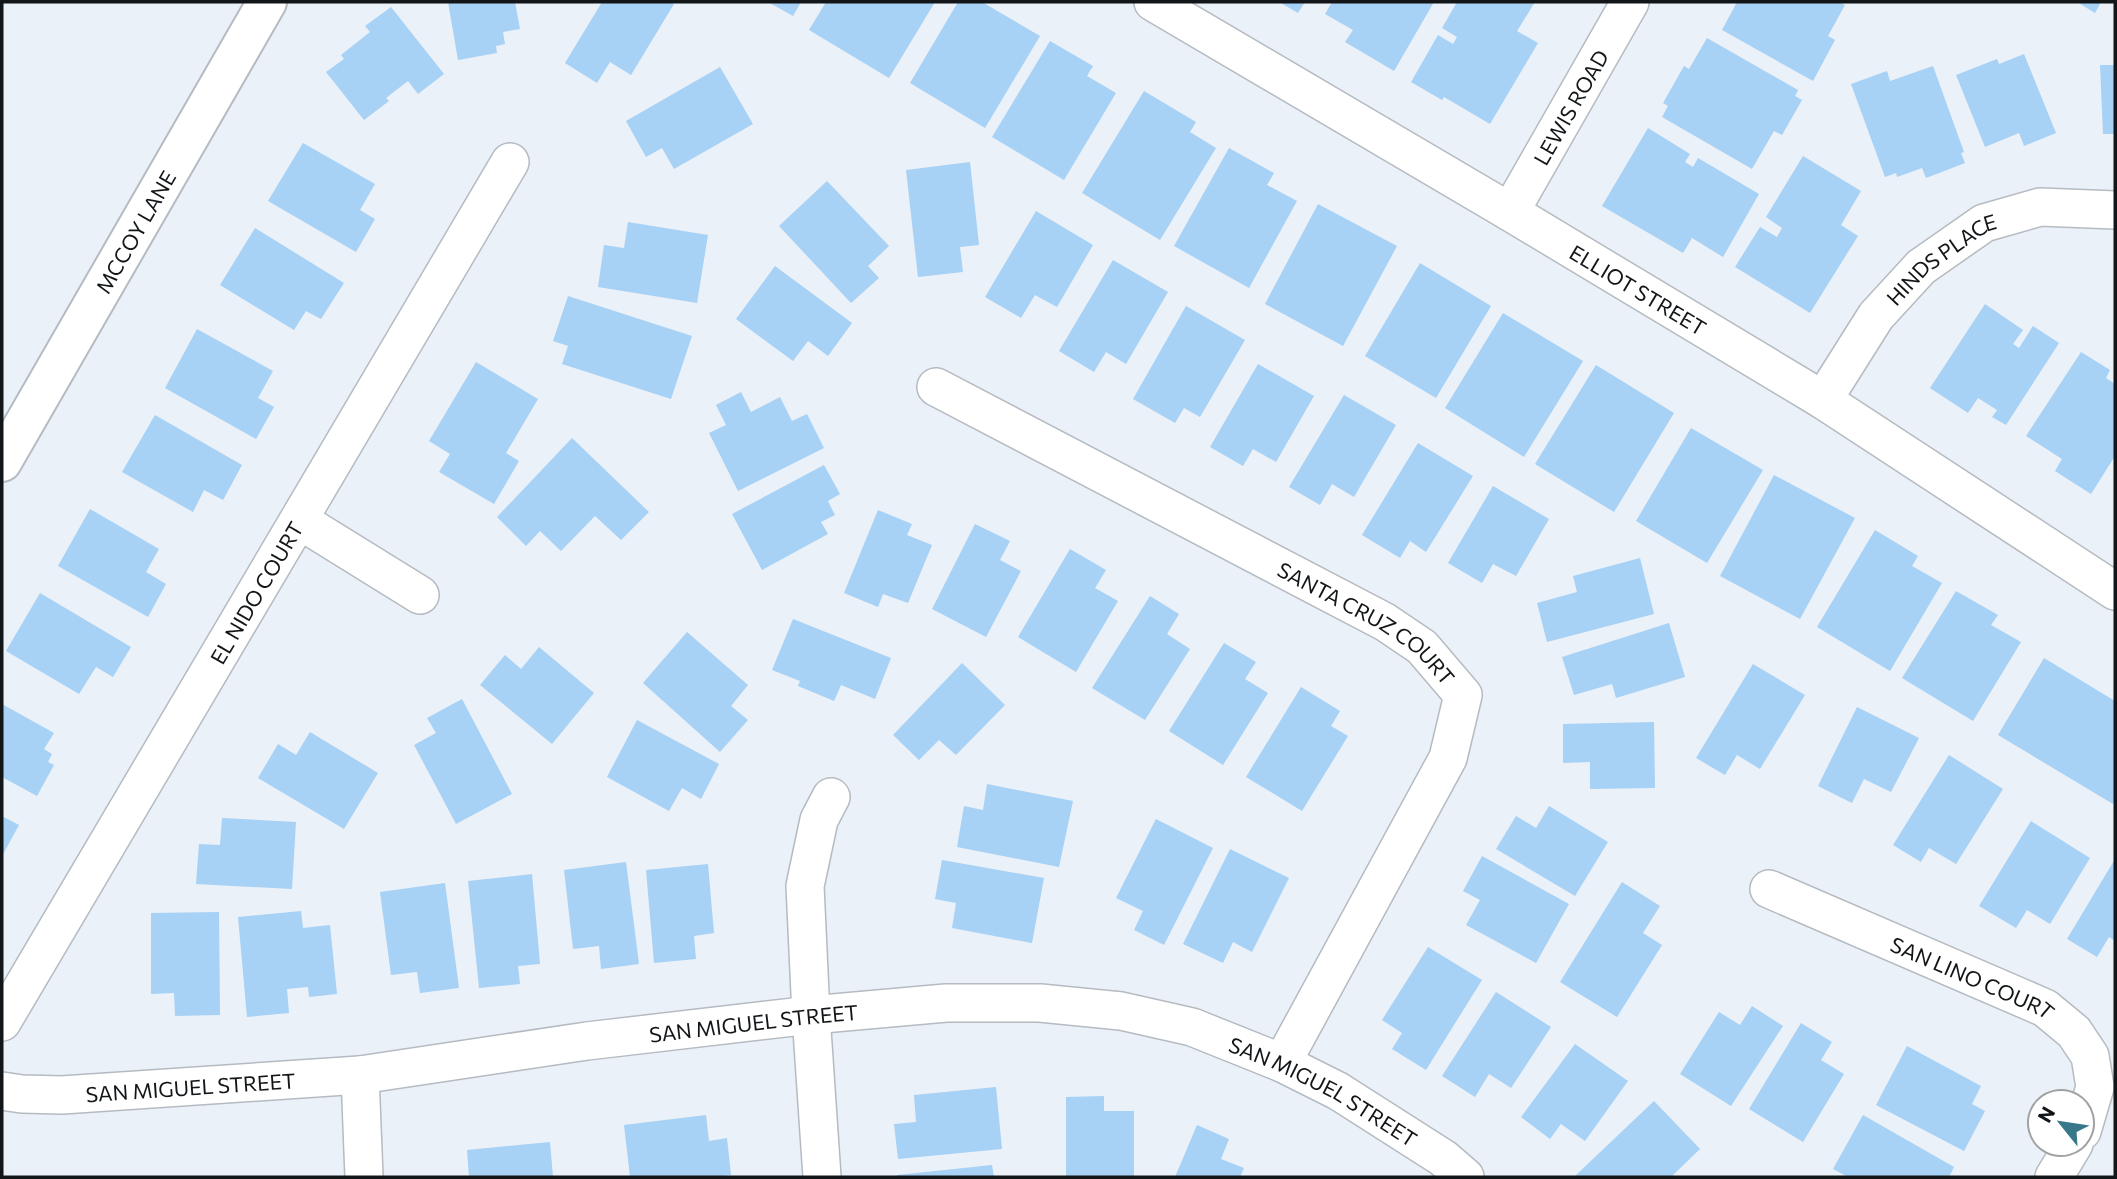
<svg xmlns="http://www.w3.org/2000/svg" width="2117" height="1179" font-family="Commissioner,sans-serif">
	<rect width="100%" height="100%" fill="#eaf1f8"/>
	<g fill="#a7d1f5">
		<polygon points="448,2 515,2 520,29 503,32 505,44 496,46 497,53 458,60"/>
		<polygon points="602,2 670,2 674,4 631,75 610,62 597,83 565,63"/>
		<polygon points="768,2 801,2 793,16"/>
		<polygon points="826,2 935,2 889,78 809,30"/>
		<polygon points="958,2 982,2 1040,36 985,128 910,83"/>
		<polygon points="1279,2 1305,2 1298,13"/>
		<polygon points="1332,2 1434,2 1394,71 1345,42 1353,30 1325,14"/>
		<polygon points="1457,2 1535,2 1517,31 1538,43 1490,124 1444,97 1442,100 1411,82 1438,35 1453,44 1457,37 1442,28"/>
		<polygon points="1737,2 1839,2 1845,5 1828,36 1835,40 1813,81 1722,30"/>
		<polygon points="2077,2 2101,2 2095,13"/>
		<polygon points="391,7 444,74 418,94 408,81 386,98 389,101 364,120 326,72 344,59 341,55 370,32 365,26"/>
		<polygon points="1707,38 1798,90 1795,96 1802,100 1782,135 1774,131 1752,169 1662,117 1668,106 1663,103 1684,66 1689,69"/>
		<polygon points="1050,41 1093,66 1087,76 1116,93 1064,180 992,137"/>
		<polygon points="2024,54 2056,133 2024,146 2019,133 1985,147 1956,75 1997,59 1999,64"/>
		<polygon points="2100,65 2115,65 2115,134 2103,134"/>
		<polygon points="1933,66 1964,152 1961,153 1965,163 1926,178 1922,168 1897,177 1896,173 1885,177 1851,84 1887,71 1890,81"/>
		<polygon points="720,67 753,124 674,169 662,148 646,157 626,121"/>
		<polygon points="1144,91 1196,122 1190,132 1216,148 1160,240 1082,193"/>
		<polygon points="1648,128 1690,154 1685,162 1693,167 1698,158 1759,194 1723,257 1692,238 1683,253 1602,206"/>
		<polygon points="303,143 375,184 360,210 375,219 356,252 268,201"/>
		<polygon points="1229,148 1274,173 1267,185 1297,201 1249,288 1174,246"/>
		<polygon points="1803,156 1861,191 1841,225 1858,236 1810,313 1735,267 1760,227 1777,237 1782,228 1766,217"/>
		<polygon points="970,162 979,245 960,247 963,272 918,277 906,170"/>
		<polygon points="827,181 889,246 868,266 879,278 851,303 779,226"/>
		<polygon points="1318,204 1397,246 1343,346 1265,304"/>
		<polygon points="1036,211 1093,245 1057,307 1035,295 1021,318 985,297"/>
		<polygon points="628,222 708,235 697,303 598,287 604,245 624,248"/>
		<polygon points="255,228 344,283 321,319 306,311 294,330 220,285"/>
		<polygon points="1113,260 1168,292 1126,364 1106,352 1094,372 1059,351"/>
		<polygon points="1420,263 1491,306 1436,398 1365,356"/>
		<polygon points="775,266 852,323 828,356 808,341 793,361 736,319"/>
		<polygon points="568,296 692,336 671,399 562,364 568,346 553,341"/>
		<polygon points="1985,304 2023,330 2013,344 2019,348 2033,326 2059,343 2006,425 1992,417 1997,410 1978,398 1968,413 1930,388"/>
		<polygon points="1186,306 1245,340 1200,417 1184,408 1175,423 1133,399"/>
		<polygon points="1503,313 1583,361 1524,457 1445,408"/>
		<polygon points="197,329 273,371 258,398 274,407 256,439 165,388"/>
		<polygon points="2081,352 2110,370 2106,378 2115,384 2115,456 2091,494 2055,471 2062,459 2026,436"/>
		<polygon points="476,362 538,399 506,453 519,461 494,504 439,472 450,454 429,441"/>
		<polygon points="1258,364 1314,396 1276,462 1253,449 1243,466 1210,447"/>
		<polygon points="1596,365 1674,413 1614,512 1535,464"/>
		<polygon points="741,392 751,412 780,397 792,421 807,414 824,448 738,491 709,433 726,425 716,405"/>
		<polygon points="1344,395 1396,425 1354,497 1332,484 1320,505 1289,487"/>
		<polygon points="155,415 242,465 223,500 204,490 193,512 122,472"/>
		<polygon points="1691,428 1763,470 1707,563 1636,521"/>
		<polygon points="572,438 649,512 621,540 595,516 561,551 540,531 526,546 497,517"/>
		<polygon points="1418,443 1473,476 1426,552 1410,541 1400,558 1362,535"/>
		<polygon points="824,465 840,494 828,501 835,515 821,522 828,534 762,570 732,514"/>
		<polygon points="1774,475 1855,518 1800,619 1720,576"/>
		<polygon points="1493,486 1549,519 1516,576 1493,564 1482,583 1448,563"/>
		<polygon points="90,509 159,549 146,572 166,584 148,617 58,566"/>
		<polygon points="878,510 912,524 907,535 932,545 908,603 883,594 878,607 844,593"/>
		<polygon points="975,524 1010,541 1000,560 1021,571 986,637 932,609"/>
		<polygon points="1875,530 1918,556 1912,566 1942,583 1890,671 1817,627"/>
		<polygon points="1070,549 1106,570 1095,588 1118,601 1076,672 1018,637"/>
		<polygon points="1640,558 1654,614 1547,642 1537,603 1577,592 1573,576"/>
		<polygon points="1956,591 1998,615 1991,625 2021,642 1973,721 1902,678"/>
		<polygon points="40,593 131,647 113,677 96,667 79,694 6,651"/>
		<polygon points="1150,596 1179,614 1167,634 1190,649 1145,720 1092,688"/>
		<polygon points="793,619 891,658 875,699 841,685 834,701 798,686 800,681 772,670"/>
		<polygon points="1669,623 1685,677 1616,698 1612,684 1574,695 1562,657"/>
		<polygon points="687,632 748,685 731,706 748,720 720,752 643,683"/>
		<polygon points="1224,643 1256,662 1245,679 1268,693 1223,765 1169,731"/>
		<polygon points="539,647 594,693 552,744 480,685 505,655 521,669"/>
		<polygon points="2044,658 2115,701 2115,800 2113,804 1998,735"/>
		<polygon points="962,663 1005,705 956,755 939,740 919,760 893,735"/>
		<polygon points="1753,664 1805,695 1760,769 1737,755 1725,775 1696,758"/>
		<polygon points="1301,687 1340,711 1331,726 1348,736 1302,811 1246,777"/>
		<polygon points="462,699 512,794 456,824 414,745 436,733 427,718"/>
		<polygon points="2,704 54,733 44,749 52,754 48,762 54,765 37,796 2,777"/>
		<polygon points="1857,707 1919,738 1891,792 1864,779 1852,803 1818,786"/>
		<polygon points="637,720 719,764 701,799 682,788 669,811 607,777"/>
		<polygon points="1654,722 1655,788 1590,789 1590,762 1563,763 1563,724"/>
		<polygon points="310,732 378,773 344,829 258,778 278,744 296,755"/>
		<polygon points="1949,755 2003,789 1956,864 1929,848 1921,862 1893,845"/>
		<polygon points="987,784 1073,801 1059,867 957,847 964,806 983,810"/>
		<polygon points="1549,806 1608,842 1575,896 1496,849 1516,816 1536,828"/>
		<polygon points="2,816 19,825 2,856"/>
		<polygon points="222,818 296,822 292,889 196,884 199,844 220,845"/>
		<polygon points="1156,819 1213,848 1164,945 1134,930 1143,911 1116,898"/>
		<polygon points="2031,821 2090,858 2050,924 2027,910 2016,928 1979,906"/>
		<polygon points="1230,849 1289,878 1252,952 1233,942 1223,963 1183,944"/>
		<polygon points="1482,856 1569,904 1536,963 1466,925 1480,900 1463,891"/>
		<polygon points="2115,859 2115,941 2109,937 2097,957 2067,939"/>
		<polygon points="942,860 1044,878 1032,943 952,928 956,903 935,899"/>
		<polygon points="626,862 639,964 601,969 599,946 573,949 564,870"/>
		<polygon points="708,864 714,933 694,936 696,959 654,963 646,870"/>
		<polygon points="532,874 540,964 518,966 520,984 479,988 468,881"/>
		<polygon points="1622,882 1660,906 1643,933 1662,945 1617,1017 1560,982"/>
		<polygon points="445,883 459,988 420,993 417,972 391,975 380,892"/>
		<polygon points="301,911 303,928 330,925 337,994 309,997 308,987 287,989 289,1013 247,1017 238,917"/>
		<polygon points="219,912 220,1015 175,1016 174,993 151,994 151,913"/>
		<polygon points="1428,947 1482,980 1426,1070 1392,1049 1402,1033 1382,1020"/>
		<polygon points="1496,992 1551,1027 1511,1088 1489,1074 1475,1097 1442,1076"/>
		<polygon points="1752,1006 1783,1026 1731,1106 1680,1074 1719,1012 1740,1025"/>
		<polygon points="1801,1023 1832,1042 1821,1060 1844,1074 1803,1142 1749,1109"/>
		<polygon points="1575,1044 1628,1081 1585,1141 1561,1124 1550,1139 1521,1117"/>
		<polygon points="1907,1046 1981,1086 1972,1104 1985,1111 1964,1151 1876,1105"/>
		<polygon points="996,1087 1002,1149 898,1159 894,1124 916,1122 914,1095"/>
		<polygon points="1104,1096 1104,1111 1134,1111 1134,1177 1066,1177 1066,1097"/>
		<polygon points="1654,1101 1700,1149 1671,1177 1574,1177"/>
		<polygon points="706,1115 709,1141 727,1138 731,1175 716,1177 630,1177 624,1125"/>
		<polygon points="1863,1115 1954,1167 1949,1177 1848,1177 1833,1169"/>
		<polygon points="1197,1125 1229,1139 1221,1159 1244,1168 1240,1177 1175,1177"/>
		<polygon points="550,1142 553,1177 469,1177 467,1150"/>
		<polygon points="992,1165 994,1177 897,1177 897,1175"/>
	</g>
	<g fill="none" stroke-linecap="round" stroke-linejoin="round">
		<g stroke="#b5bbc1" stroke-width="40">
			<g id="street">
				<path id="s1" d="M 1153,2 L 1510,212 L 1823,400 L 2115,591"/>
				<path id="s2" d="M 1510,212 L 1630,2"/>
				<path id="s3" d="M 936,387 L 1385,622 L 1422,647 L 1463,695 L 1448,758 L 1282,1063"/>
				<path id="s4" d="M 1823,400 L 1876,316 L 1921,267 L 1984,223 L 2040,207 L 2115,210"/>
				<polyline points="299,520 420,595"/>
				<path id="s5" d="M 1769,889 L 2045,1008 L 2074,1032 L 2090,1056 L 2095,1087 L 2082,1131"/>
				<path id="s6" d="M 2,1022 L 510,162"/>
				<polyline points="360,1075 364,1177"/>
				<path id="s7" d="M 2,1091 L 22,1094 L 62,1095 L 360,1075 L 587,1041 L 811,1015 L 946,1003 L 1040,1003 L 1121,1011 L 1192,1027 L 1282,1063 L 1338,1091 L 1443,1158 L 1465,1177"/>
				<polyline points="822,1177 811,1015 805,886 819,820 831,797"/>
				<polyline points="2054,1177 2074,1144"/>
			</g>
		</g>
		<g stroke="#b5bbc1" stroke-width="42">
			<g id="secondary">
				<path id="s8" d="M 2,462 L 267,2"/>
			</g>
		</g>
		<use href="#street" stroke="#fff" stroke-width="37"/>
		<use href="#secondary" stroke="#fff" stroke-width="38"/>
	</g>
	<g text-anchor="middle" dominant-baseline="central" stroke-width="5" stroke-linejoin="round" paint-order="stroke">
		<g font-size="21" fill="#131618" stroke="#fff">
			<text stroke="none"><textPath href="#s2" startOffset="121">LEWIS ROAD</textPath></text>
			<text stroke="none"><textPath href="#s8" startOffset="266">MCCOY LANE</textPath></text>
			<text stroke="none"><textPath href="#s4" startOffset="187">HINDS PLACE</textPath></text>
			<text stroke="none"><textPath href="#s1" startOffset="564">ELLIOT STREET</textPath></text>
			<text stroke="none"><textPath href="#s6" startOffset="499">EL NIDO COURT</textPath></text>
			<text stroke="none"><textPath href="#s3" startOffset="492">SANTA CRUZ COURT</textPath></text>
			<text stroke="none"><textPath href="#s5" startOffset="222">SAN LINO COURT</textPath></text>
			<text stroke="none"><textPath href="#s7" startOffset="756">SAN MIGUEL STREET</textPath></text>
			<text stroke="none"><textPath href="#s7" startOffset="189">SAN MIGUEL STREET</textPath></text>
			<text stroke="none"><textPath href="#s7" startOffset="1344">SAN MIGUEL STREET</textPath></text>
		</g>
	</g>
	<rect width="2117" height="1179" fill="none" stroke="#131618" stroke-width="7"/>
	<g transform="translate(2061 1123) rotate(300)"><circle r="33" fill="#ffffff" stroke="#a1a2a3" stroke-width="2"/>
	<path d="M0-5L12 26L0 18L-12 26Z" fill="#367889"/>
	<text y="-10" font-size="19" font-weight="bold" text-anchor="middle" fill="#131618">N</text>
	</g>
</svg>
